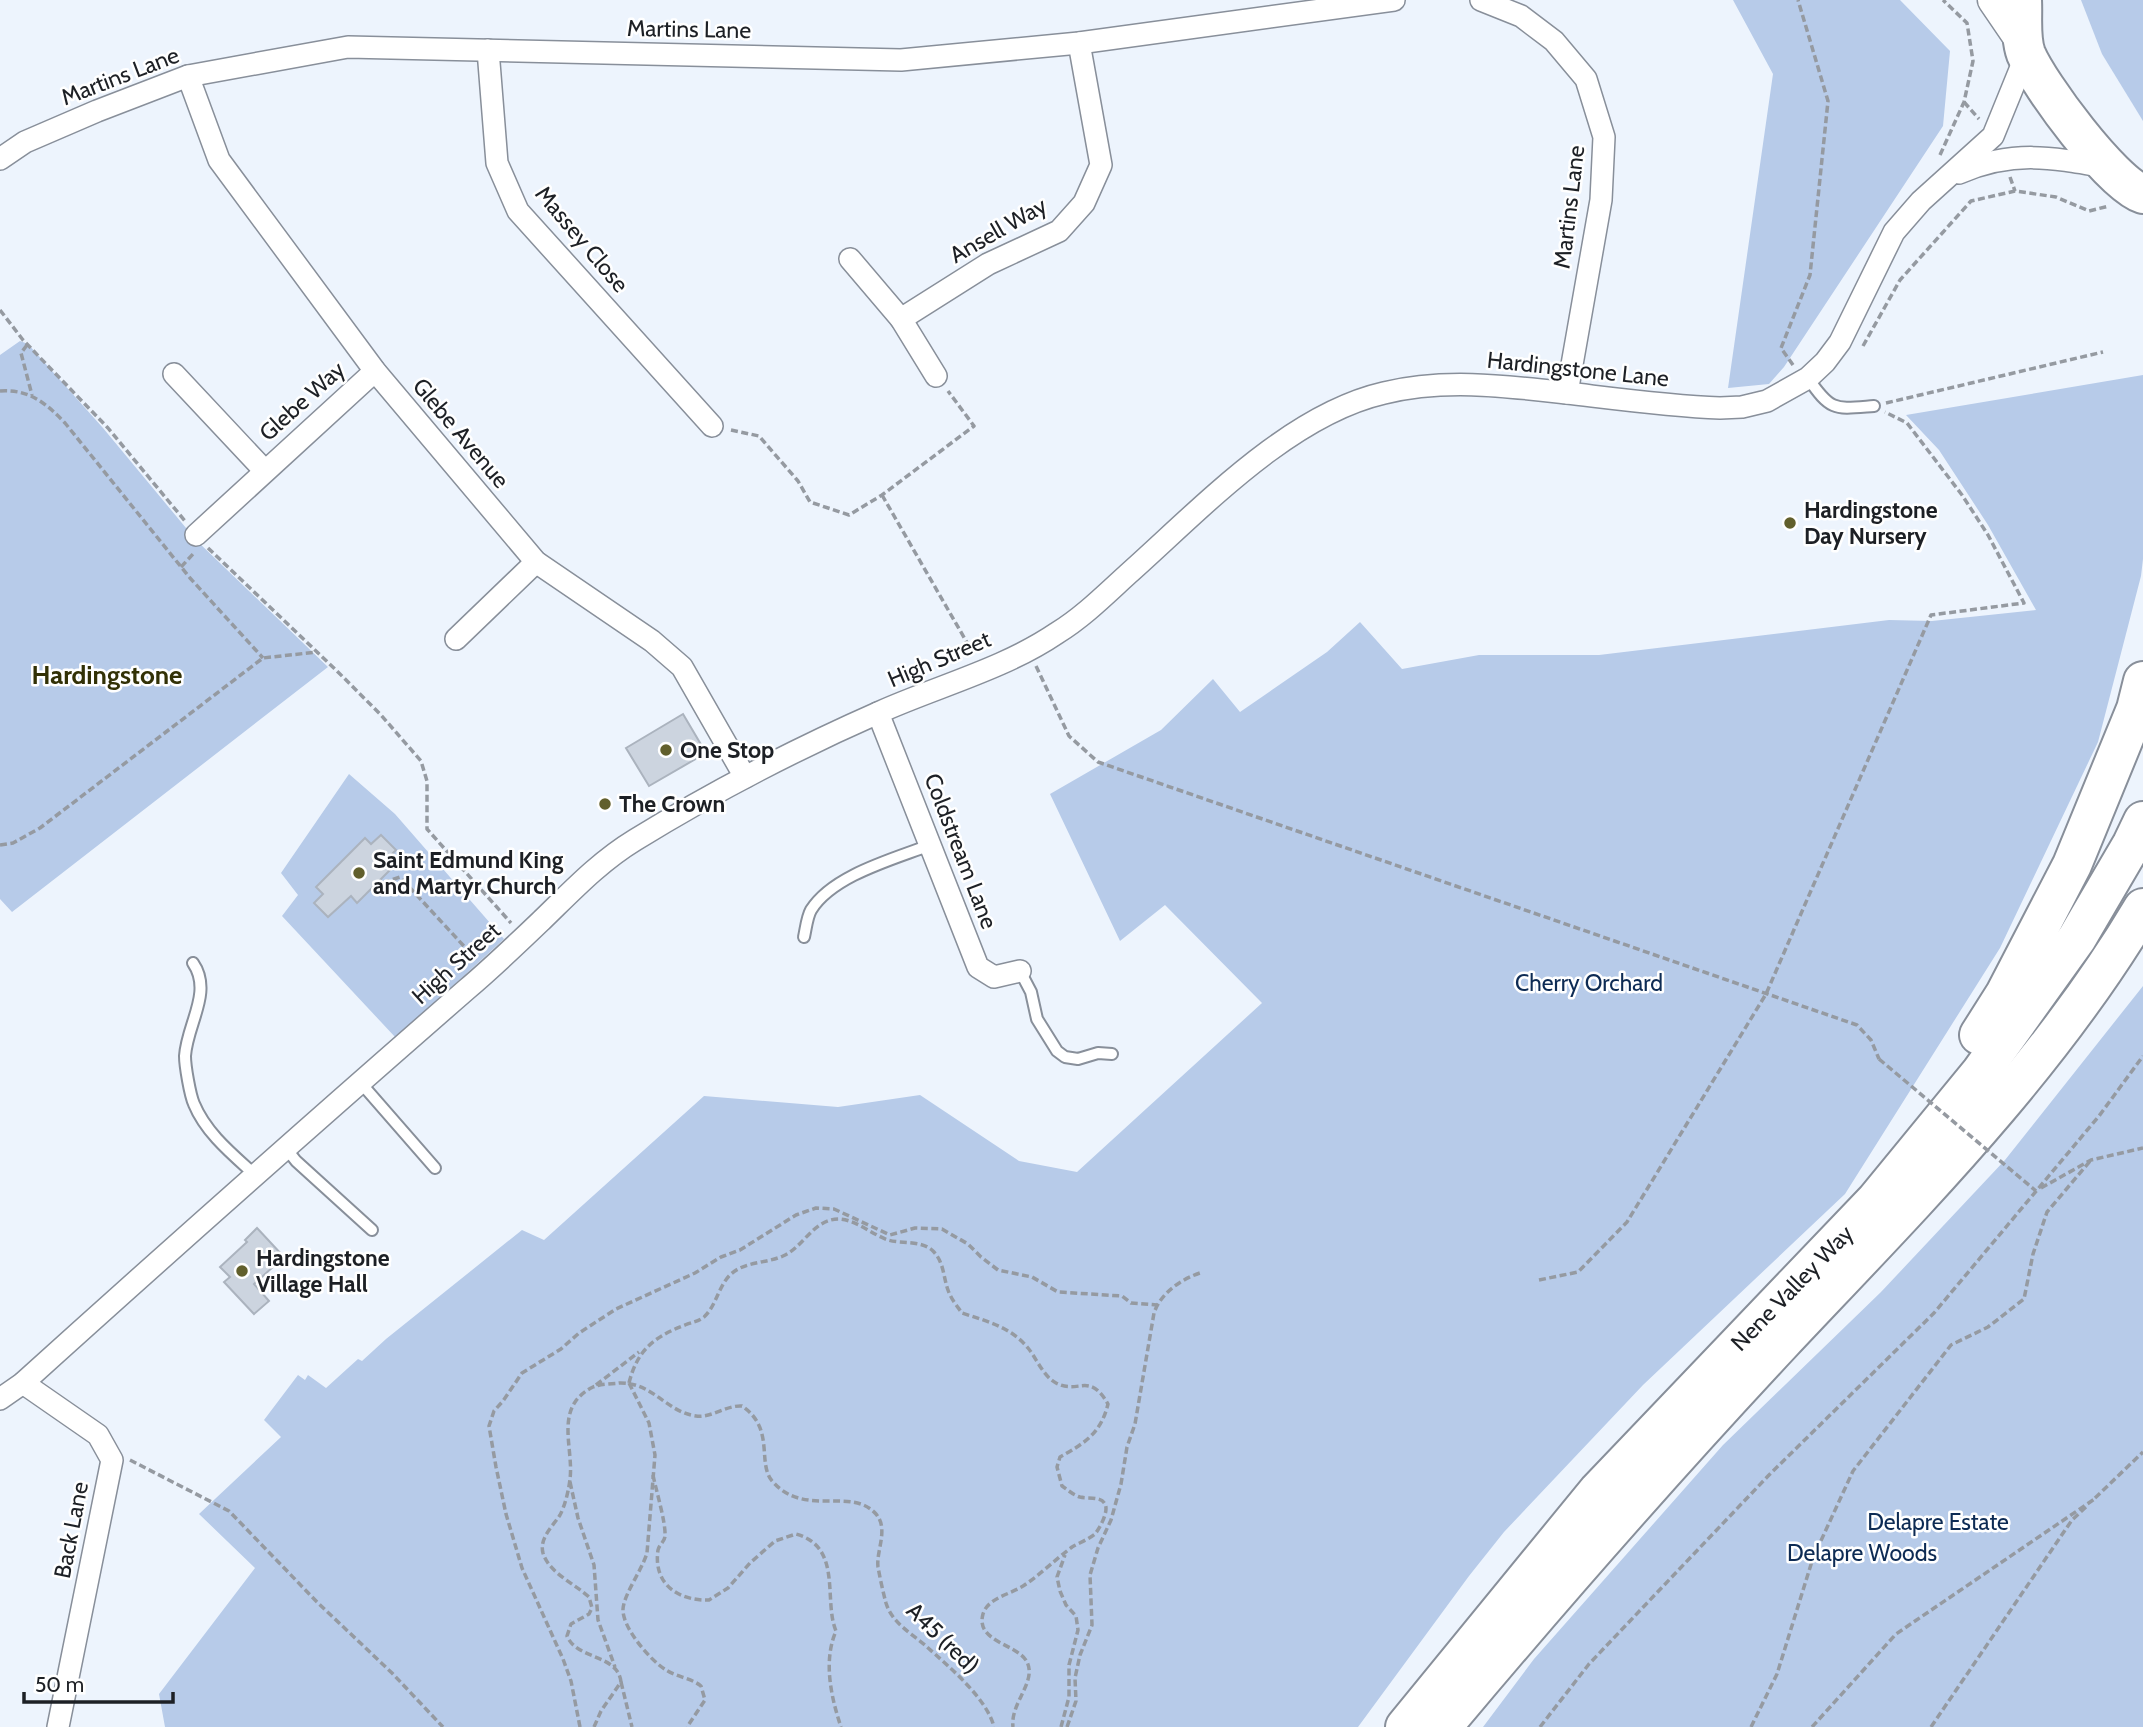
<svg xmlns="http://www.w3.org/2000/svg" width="2143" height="1727" font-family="Cabin,sans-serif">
	<rect width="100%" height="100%" fill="#edf4fd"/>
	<g fill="#b7cbe9">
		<polygon points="1733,0 1900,0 1950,51 1943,126 1784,367 1769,384 1728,388 1773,74"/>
		<polygon points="2081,0 2143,0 2143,121 2102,54"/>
		<polygon points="20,341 28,344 103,428 196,540 328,667 12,912 0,899 0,355"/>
		<polygon points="2143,375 2143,559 2141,576 2098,742 2000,948 1845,1194 1643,1385 1504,1532 1469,1576 1358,1727 165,1727 159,1694 255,1568 199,1514 281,1437 264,1420 298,1375 305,1380 308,1375 326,1388 358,1359 362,1361 386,1339 522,1230 544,1240 704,1096 838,1107 920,1095 1019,1161 1077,1172 1262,1003 1165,905 1120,941 1050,794 1161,730 1213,679 1240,712 1327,652 1360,622 1402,669 1479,655 1599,655 1889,620 1932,621 2036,610 1988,525 1939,450 1906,415"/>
		<polygon points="349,774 395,814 504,939 396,1038 282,916 298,895 281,873"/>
		<polygon points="2143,986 2143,1727 1483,1727 1534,1659 1723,1445 1881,1292 2005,1160"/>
	</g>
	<g fill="#ccd4df" stroke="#abb3be" stroke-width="2">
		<polygon points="683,714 706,753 649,786 626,748"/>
		<polygon points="381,835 396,850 384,862 391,869 357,903 351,896 328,917 314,903 323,894 316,887 365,838 371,844"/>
		<polygon points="257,1228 284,1257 254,1284 269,1301 254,1314 224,1282 230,1277 220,1267 247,1242 245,1240"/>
	</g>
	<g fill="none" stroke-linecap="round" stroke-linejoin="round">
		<g stroke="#888f9a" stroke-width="14">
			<g id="lane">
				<path d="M 1808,378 C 1831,412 1835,409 1874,406"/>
				<path d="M 804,937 C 806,928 807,917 811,910 C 833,875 894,859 930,845"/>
				<path d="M 193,963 C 213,992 187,1024 185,1056 C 185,1066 190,1095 194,1104 C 206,1133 232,1154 254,1174"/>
				<polyline points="1020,971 1031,992 1037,1019 1057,1051 1065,1057 1078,1059 1098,1053 1112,1054"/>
				<polyline points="360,1082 435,1168"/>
				<polyline points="285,1147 296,1161 372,1230"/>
			</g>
		</g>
		<g stroke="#888f9a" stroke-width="24">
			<g id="street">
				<polyline points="1481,0 1521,16 1554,41 1586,79 1604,137 1601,200 1567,393"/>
				<polyline points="488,50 497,163 518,211 712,426"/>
				<polyline points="188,76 219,160 375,371 536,562 652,641 682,667 745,777"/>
				<polyline points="0,159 25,142 97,111 188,76 348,47 901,60 1079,43 1394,0"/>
				<path d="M 1959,173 C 2013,150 2050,157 2106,167"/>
				<polyline points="850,259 901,319 936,376"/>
				<polyline points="901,319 988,264 1059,231 1084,203 1101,165 1079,43"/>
				<polyline points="174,374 264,470"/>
				<polyline points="196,535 375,371"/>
				<polyline points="456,639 536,562"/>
				<polyline points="878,713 978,967 994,977 1020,971"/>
				<polyline points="23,1383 98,1435 112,1460 58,1727"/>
				<path d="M 0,1399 L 23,1383 C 170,1250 318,1119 467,989 C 493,967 518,943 542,920 C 572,891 599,862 635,840 C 713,792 796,749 880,712 C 938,686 1004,669 1057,633 C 1083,617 1105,595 1128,574 C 1200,510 1288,415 1384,393 C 1444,378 1506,386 1567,393 C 1618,399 1669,406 1720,408 L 1742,407 L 1767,401 L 1808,378 L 1825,362 L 1840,342 L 1894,232 L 1921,201 L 1993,136 L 2026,55"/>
			</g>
		</g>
		<g stroke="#888f9a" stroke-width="33">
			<polyline id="secondary" points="1993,0 2023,44"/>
		</g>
		<g stroke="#888f9a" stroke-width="42">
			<g id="highway">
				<path d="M 2022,0 C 2023,17 2020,38 2026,54 C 2039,85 2112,184 2143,194"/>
				<polyline points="1979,1035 2005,994 2072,865 2136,709 2143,681"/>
				<polyline points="1405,1727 1598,1491 1876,1200 1981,1072 2077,938 2132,844 2143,821"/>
				<path d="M 1442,1727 C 1552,1596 1666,1466 1783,1341 C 1911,1205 2047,1070 2143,908"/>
			</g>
		</g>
		<g stroke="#959aa1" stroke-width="3.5" stroke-dasharray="7 3.5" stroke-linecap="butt">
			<polyline points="1964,102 1979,119"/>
			<polyline points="1940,155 1964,102 1973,61 1967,23 1943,0"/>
			<polyline points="2010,177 2015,191"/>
			<polyline points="0,310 23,340 108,428 185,521"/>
			<polyline points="27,345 21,353 32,395"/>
			<polyline points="1863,346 1900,280 1971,201 2015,191 2056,197 2089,211 2109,206"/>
			<polyline points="1793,365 1781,348 1810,275 1828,101 1798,0"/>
			<path d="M 0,391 C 29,389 46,403 65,423 L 190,578 L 263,658"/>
			<polyline points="1886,403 2103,352"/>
			<polyline points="731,430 759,436 798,481 810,502 849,515 882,495 974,426 948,391"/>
			<polyline points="882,495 973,653"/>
			<polyline points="208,548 337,671 381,715 421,761 427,781 427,829 511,923"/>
			<polyline points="181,567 194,553"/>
			<polyline points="1036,666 1069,736 1098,762 1857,1025 1871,1040 1879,1059"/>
			<polyline points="0,845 13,843 40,828 263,658 317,652"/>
			<polyline points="383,883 400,877 474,957"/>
			<polyline points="2041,1188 2091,1160 2143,1148"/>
			<polyline points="1539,1280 1578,1272 1627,1222 1766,994 1931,615 2024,603 1988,535 1962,495 1907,423 1885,412"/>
			<path d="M 629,1383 C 637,1351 653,1337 685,1325 C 692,1322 698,1322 704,1317 C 716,1306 718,1288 729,1276 C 743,1261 765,1264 783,1256 C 804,1247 813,1219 839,1219 C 857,1220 871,1234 888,1240 C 902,1244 922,1240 933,1251 C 944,1262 943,1276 948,1290 C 951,1299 957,1306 962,1313 C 986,1321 1011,1327 1028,1348 C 1037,1359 1043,1376 1056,1383 C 1079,1395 1089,1371 1108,1404 C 1101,1433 1085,1443 1060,1457 L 1057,1467 L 1062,1486 C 1068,1490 1073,1495 1080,1497 C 1088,1499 1101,1496 1105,1504 C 1109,1511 1100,1528 1095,1534 C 1089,1539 1079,1543 1072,1547 C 1056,1559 1042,1573 1026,1584 C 1013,1594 988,1597 983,1614 C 975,1642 1018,1644 1027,1662 C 1037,1682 1010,1703 1013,1727"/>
			<path d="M 629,1383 L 649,1423 L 655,1455 L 647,1553 C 642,1570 624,1594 623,1609 C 622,1628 651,1661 666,1670 C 677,1677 691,1678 701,1686 L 705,1700 L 687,1727"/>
			<polyline points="596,1385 639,1352"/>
			<polyline points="130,1460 229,1511 317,1602 392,1673 443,1727"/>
			<path d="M 653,1475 C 656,1490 666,1523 665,1536 C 665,1541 659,1545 658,1550 C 653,1584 678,1601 709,1600 L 728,1588 L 750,1563 L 775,1541 L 796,1534 C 843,1547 823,1600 836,1631 C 823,1661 831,1697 841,1727"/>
			<polyline points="570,1482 578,1518 594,1565 598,1620 615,1667"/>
			<polyline points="2095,1498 2143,1452"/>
			<polyline points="621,1682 632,1727"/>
			<polyline points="580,1727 571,1681 563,1659 522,1568 506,1514 496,1467 489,1426 494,1411 503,1401 522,1373 561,1349 579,1333 616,1309 695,1273 721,1257 740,1250 796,1215 816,1208 834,1209 890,1235 915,1228 942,1229 968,1244 981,1257 998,1270 1032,1277 1058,1292 1122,1296 1131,1303 1157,1305"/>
			<path d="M 594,1727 L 601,1711 L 621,1682 C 618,1654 577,1660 567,1636 L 571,1624 L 589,1614 L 592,1608 L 589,1597 C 575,1584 549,1573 543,1553 C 539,1538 553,1526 560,1515 C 565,1506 569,1489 570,1479 C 574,1447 553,1407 593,1387 C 600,1384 611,1384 619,1383 C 653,1382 666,1412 696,1416 C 712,1418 726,1405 742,1406 C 776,1429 756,1464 773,1482 C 805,1518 851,1486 876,1514 C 889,1529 876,1551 878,1567 C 880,1578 883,1592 886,1603 C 892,1623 911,1633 926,1646 C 948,1666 987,1698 994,1727"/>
			<polyline points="1061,1727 1069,1697 1069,1665 1078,1630 1076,1616 1066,1605 1060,1591 1057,1577 1065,1555"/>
			<path d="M 1067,1727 L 1076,1701 L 1075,1678 L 1080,1655 L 1092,1625 L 1090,1575 L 1098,1548 L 1111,1520 L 1121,1484 L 1127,1447 L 1135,1424 L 1154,1313 C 1161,1292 1183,1278 1203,1272"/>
			<polyline points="1540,1727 1589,1664 1769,1475 1934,1313 2099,1116 2143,1056"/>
			<polyline points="1751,1727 1777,1674 1813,1558 1853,1471 1951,1345 1988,1327 2024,1299 2033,1254 2047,1212 2091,1160"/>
			<polyline points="1812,1727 1896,1634 2096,1498"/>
			<polyline points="1931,1727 2072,1520 2087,1506"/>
		</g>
		<use href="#lane" stroke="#fff" stroke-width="10"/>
		<use href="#street" stroke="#fff" stroke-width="21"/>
		<use href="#secondary" stroke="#fff" stroke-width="30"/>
		<use href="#highway" stroke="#fff" stroke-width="38"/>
		<polyline stroke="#959aa1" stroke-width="3.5" stroke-dasharray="7 3.5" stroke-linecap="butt" points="1879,1059 2036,1191"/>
	</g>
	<g fill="#615f2c" stroke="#fff" stroke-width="2.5">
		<circle cx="1790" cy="523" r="7"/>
		<circle cx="666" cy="750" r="7"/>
		<circle cx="605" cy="804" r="7"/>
		<circle cx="359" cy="873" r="7"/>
		<circle cx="242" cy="1271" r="7"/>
	</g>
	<g text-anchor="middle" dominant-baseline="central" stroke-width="5" stroke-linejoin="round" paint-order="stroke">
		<g font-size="23" fill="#1d2025" stroke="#fff">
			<text transform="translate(689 29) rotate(1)">Martins Lane</text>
			<text transform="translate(120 76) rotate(-21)">Martins Lane</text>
			<text transform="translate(1569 207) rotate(-83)">Martins Lane</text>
			<text transform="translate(998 230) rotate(-30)">Ansell Way</text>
			<text transform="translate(582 239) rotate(50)">Massey Close</text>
			<text transform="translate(1578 369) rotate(6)">Hardingstone Lane</text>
			<text transform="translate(302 401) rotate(-42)">Glebe Way</text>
			<text transform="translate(461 433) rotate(50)">Glebe Avenue</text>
			<text transform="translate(939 659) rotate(-23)">High Street</text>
			<text transform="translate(961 851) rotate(69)">Coldstream Lane</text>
			<text transform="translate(456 963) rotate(-42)">High Street</text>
			<text transform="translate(1792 1288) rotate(-46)">Nene Valley Way</text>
			<text transform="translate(71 1530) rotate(-79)">Back Lane</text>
			<text transform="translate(943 1638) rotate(44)">A45 (red)</text>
		</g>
		<g font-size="23" font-weight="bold" fill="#1d2025" stroke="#fff" text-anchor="start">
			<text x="1804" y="510">Hardingstone<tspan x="1804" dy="26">Day Nursery</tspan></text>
			<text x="680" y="750">One Stop</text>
			<text x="619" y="804">The Crown</text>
			<text x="373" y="860">Saint Edmund King<tspan x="373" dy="26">and Martyr Church</tspan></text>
			<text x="256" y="1258">Hardingstone<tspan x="256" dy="26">Village Hall</tspan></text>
		</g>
		<g font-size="23" fill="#0d2b54" stroke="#fff">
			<text x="1589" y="983">Cherry Orchard</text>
			<text x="1938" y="1522">Delapre Estate</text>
			<text x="1862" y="1553">Delapre Woods</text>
		</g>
		<g font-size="26" font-weight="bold" fill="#323106" stroke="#fff">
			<text x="107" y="675">Hardingstone</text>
		</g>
	</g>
	<path d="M24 1692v10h149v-10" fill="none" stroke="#1d2025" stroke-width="3.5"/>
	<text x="35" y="1692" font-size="21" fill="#1d2025" stroke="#ffffff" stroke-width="5" paint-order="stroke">50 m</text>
</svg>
